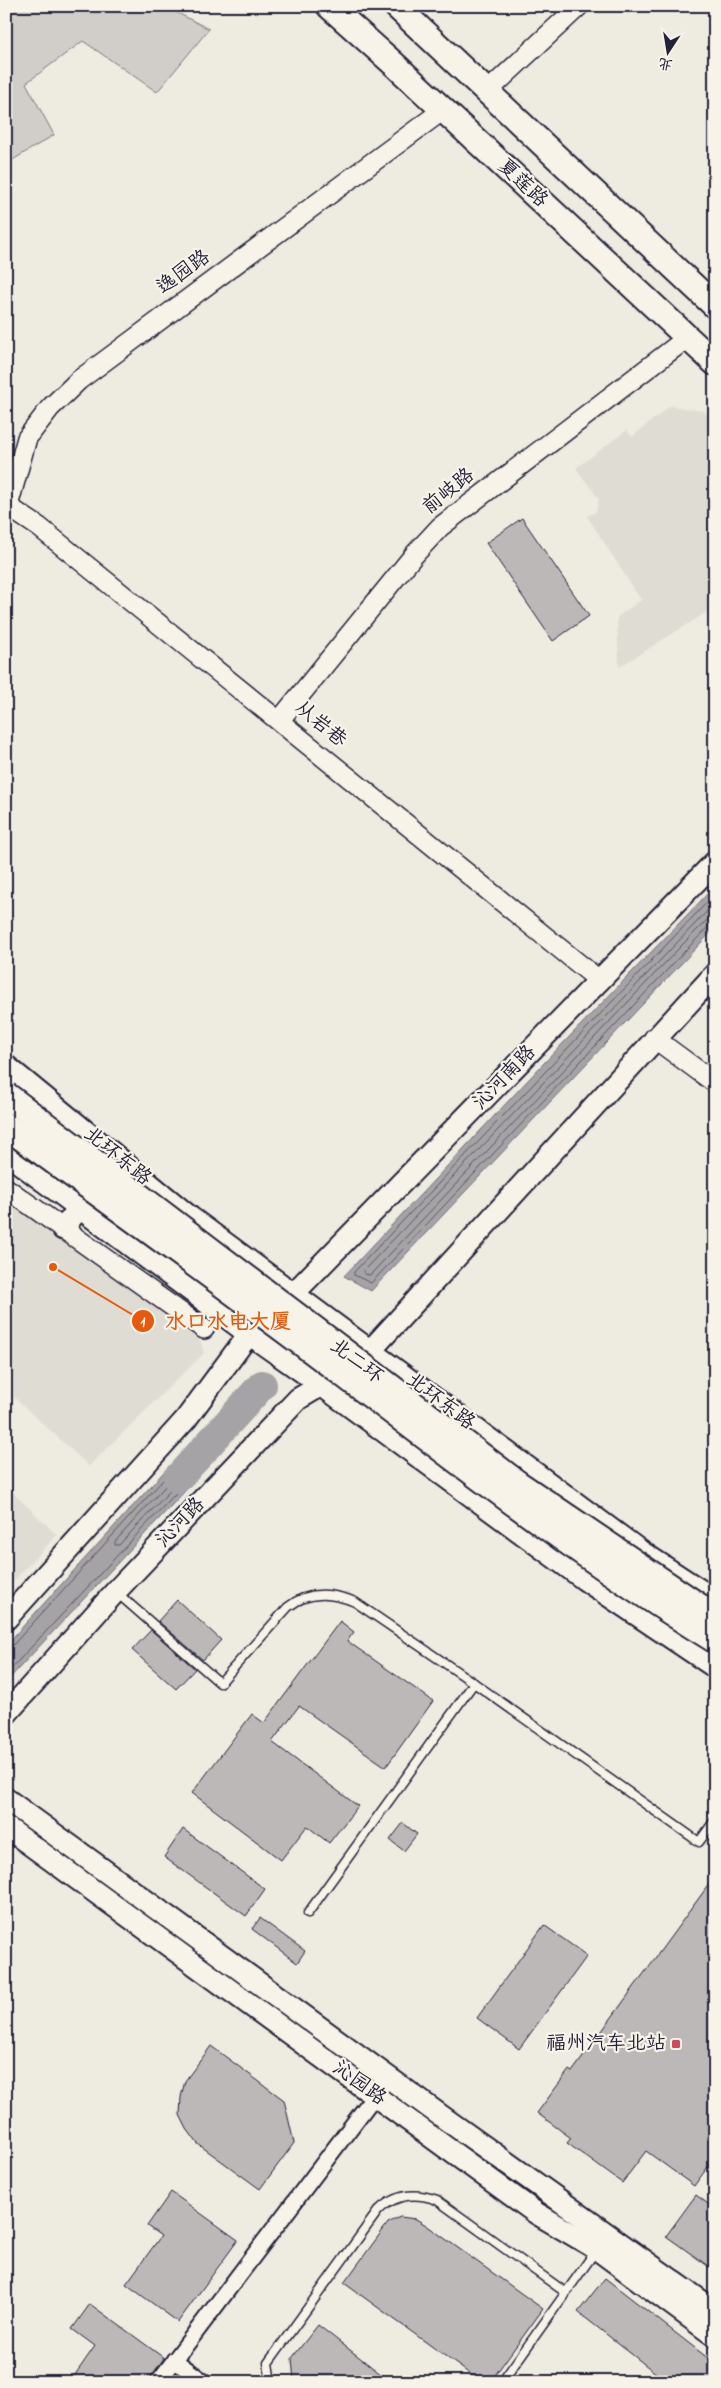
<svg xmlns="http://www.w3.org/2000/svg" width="721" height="2388" font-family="'Indie Flower','LXGW WenKai TC',sans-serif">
	<rect width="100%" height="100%" fill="#eeebe1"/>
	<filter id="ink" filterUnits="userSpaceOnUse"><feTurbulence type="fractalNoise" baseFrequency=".02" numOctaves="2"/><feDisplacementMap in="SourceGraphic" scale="10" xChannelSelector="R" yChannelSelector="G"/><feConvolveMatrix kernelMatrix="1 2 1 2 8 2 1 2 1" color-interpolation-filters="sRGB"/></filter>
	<g filter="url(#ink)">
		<g fill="#dfdcd4">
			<polygon points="670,406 703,411 715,421 715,607 619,667 617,617 641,600 587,516 596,512 599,499 576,468 627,430 632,437"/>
			<polygon points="6,1201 200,1340 204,1353 89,1466 6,1390"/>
			<polygon points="6,1486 57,1535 6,1589"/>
		</g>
		<polygon fill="#d1cdc9" stroke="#7a7882" points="6,6 164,6 209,29 157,92 83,41 26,83 54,135 6,164"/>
		<g fill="#a6a3a6" stroke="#716f7b">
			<polygon points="715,886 715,928 371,1291 344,1276 544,1063"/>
			<polygon points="193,1440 216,1458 6,1682 6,1645"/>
		</g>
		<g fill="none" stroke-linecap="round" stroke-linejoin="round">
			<g stroke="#575666" stroke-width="1">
				<polyline points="715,894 354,1272 354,1275 371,1283 686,950 709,926 715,925"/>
				<polyline points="715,903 364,1270 364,1274 370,1275 682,945 706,921 715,918"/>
				<polygon points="193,1456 198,1458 198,1461 119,1545 115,1545 115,1542"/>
				<polyline points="6,1648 12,1646 192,1448 195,1448 207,1457 207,1460 6,1674"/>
			</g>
			<polyline stroke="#a6a3a6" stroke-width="30" points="178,1478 262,1385"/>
		</g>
		<g fill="#bbb8b7" stroke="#22223b">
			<polygon points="522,518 589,616 553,641 486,543"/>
			<polygon points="177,1600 221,1640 203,1660 158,1621"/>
			<polygon points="340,1621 354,1632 347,1641 433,1701 386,1767 299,1706 272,1742 358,1806 329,1843 307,1826 281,1860 192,1793 252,1714 264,1723"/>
			<polygon points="151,1630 195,1669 176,1689 132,1650"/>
			<polygon points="403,1823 417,1834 404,1851 390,1840"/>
			<polygon points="183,1829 265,1889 246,1916 164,1857"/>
			<polygon points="715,1876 715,2157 694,2186 646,2151 622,2183 567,2143 571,2138 537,2113 569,2070 572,2072"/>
			<polygon points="260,1918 305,1951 297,1963 252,1929"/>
			<polygon points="544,1925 587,1956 519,2049 477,2018"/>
			<polygon points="211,2046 284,2100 294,2143 260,2189 198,2144 187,2129 180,2115 181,2097 185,2081"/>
			<polygon points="171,2192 238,2240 178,2322 126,2284 161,2236 147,2226"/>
			<polygon points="696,2195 715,2209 715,2271 666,2236"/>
			<polygon points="400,2217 416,2219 426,2225 543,2309 490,2382 481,2382 344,2283 388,2223"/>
			<polygon points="605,2278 709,2359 711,2367 710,2377 706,2382 667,2382 578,2312"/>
			<polygon points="90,2304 164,2358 148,2382 70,2382 95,2346 72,2329"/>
			<polygon points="318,2325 391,2382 294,2382 292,2358"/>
		</g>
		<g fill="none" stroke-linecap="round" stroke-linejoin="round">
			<g stroke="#22223b" stroke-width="11">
				<g id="service">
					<path d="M 116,1592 L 220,1683 L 288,1607 C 308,1591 331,1592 355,1602 L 474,1683"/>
					<polyline points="308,1913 474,1683 699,1842 715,1820"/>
					<path d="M 271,2382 L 268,2363 L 378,2211 C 395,2194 415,2192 437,2200 L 565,2292"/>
					<polyline points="502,2382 597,2249"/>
				</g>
			</g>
			<g stroke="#22223b" stroke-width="19">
				<g id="minor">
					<polyline points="174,2360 204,2382"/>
					<polyline points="158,2382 388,2078"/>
				</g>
			</g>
			<g stroke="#22223b" stroke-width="22">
				<g id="tertiary">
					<polyline points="487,92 579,6"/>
					<polyline points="9,507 39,527 600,981"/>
					<polyline points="6,513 27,438 50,408 79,380 443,110"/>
					<polyline points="279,721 414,555 440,527 687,338"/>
					<polyline points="654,1038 715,1083"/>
					<polyline points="6,1188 204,1329"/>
				</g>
			</g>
			<g stroke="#22223b" stroke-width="25">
				<g id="secondary">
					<polyline points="6,1066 191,1218 640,1551 715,1600"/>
					<polyline points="6,1153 249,1334 320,1384 584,1579 715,1667"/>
					<polyline points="63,1229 79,1208"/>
					<polyline points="6,1619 186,1419 249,1334 293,1294 715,862"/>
					<polyline points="6,1714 116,1591 298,1399 352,1367 371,1350 715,974"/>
					<polyline points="6,1799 444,2118 715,2311"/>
					<polyline points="6,1827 536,2213 597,2249 715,2336"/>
				</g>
			</g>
			<g stroke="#22223b" stroke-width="28">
				<g id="primary">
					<polyline points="329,6 394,64 715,363"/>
					<polyline points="396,6 715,306"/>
				</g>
			</g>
			<use href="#service" stroke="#f7f3e8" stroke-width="8"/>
			<use href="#minor" stroke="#f7f3e8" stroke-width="15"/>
			<use href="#tertiary" stroke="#f7f3e8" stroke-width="19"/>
			<use href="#secondary" stroke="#f7f3e8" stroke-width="21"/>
			<use href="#primary" stroke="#f7f3e8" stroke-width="24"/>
			<g stroke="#22223b" stroke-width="29" stroke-linecap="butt">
				<g id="trunk-bridge">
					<polyline points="6,1095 517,1483 715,1617"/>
					<path d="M 6,1126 C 119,1209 232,1290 343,1374 C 464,1466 585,1560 715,1640"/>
				</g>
			</g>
			<use href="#trunk-bridge" stroke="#f7f3e8" stroke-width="25"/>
		</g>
	</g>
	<rect fill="#d1495b" stroke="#f7f3e8" stroke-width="2" x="671" y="2039" width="10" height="10" rx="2.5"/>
	<g text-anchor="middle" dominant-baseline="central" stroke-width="4.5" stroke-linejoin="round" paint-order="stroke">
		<g font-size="20" fill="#22223b" stroke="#f7f3e8">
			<text transform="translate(522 184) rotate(43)">夏莲路</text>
			<text transform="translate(184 273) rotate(-36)">逸园路</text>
			<text transform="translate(449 492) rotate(-39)">前岐路</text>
			<text transform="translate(320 725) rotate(39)">从岩巷</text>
			<text transform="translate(505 1078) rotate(-46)">沁河南路</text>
			<text transform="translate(117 1157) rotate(39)">北环东路</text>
			<text transform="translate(356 1362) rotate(37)">北二环</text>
			<text transform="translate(440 1402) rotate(37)">北环东路</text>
			<text transform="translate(181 1523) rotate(-46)">沁河路</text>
			<text transform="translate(359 2084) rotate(36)">沁园路</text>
		</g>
		<g font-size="20" fill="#22223b" stroke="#f7f3e8" text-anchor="end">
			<text x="666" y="2044">福州汽车北站</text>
		</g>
	</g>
	<path fill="none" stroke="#e8590c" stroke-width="2" d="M53 1267L143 1321"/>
	<g fill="#e8590c" stroke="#f7f3e8" stroke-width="2">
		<circle cx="53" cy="1267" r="5"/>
		<circle cx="143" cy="1321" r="12"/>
	</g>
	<g font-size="15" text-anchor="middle" font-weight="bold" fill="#fff">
		<text x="143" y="1326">1</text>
	</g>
	<g font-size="21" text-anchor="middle" font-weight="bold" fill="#e8590c" stroke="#f7f3e8" stroke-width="4.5" stroke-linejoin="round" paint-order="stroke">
		<text x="228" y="1328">水口水电大厦</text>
	</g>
	<rect width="721" height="2388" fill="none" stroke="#f7f3e8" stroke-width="25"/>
	<rect x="12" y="12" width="696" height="2363" fill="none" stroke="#22223b" stroke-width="2" filter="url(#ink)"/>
	<g transform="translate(668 52) rotate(192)" stroke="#f7f3e8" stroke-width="4" paint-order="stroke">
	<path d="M0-4L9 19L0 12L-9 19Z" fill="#22223b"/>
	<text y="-8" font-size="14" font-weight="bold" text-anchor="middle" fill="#22223b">北</text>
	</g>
</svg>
